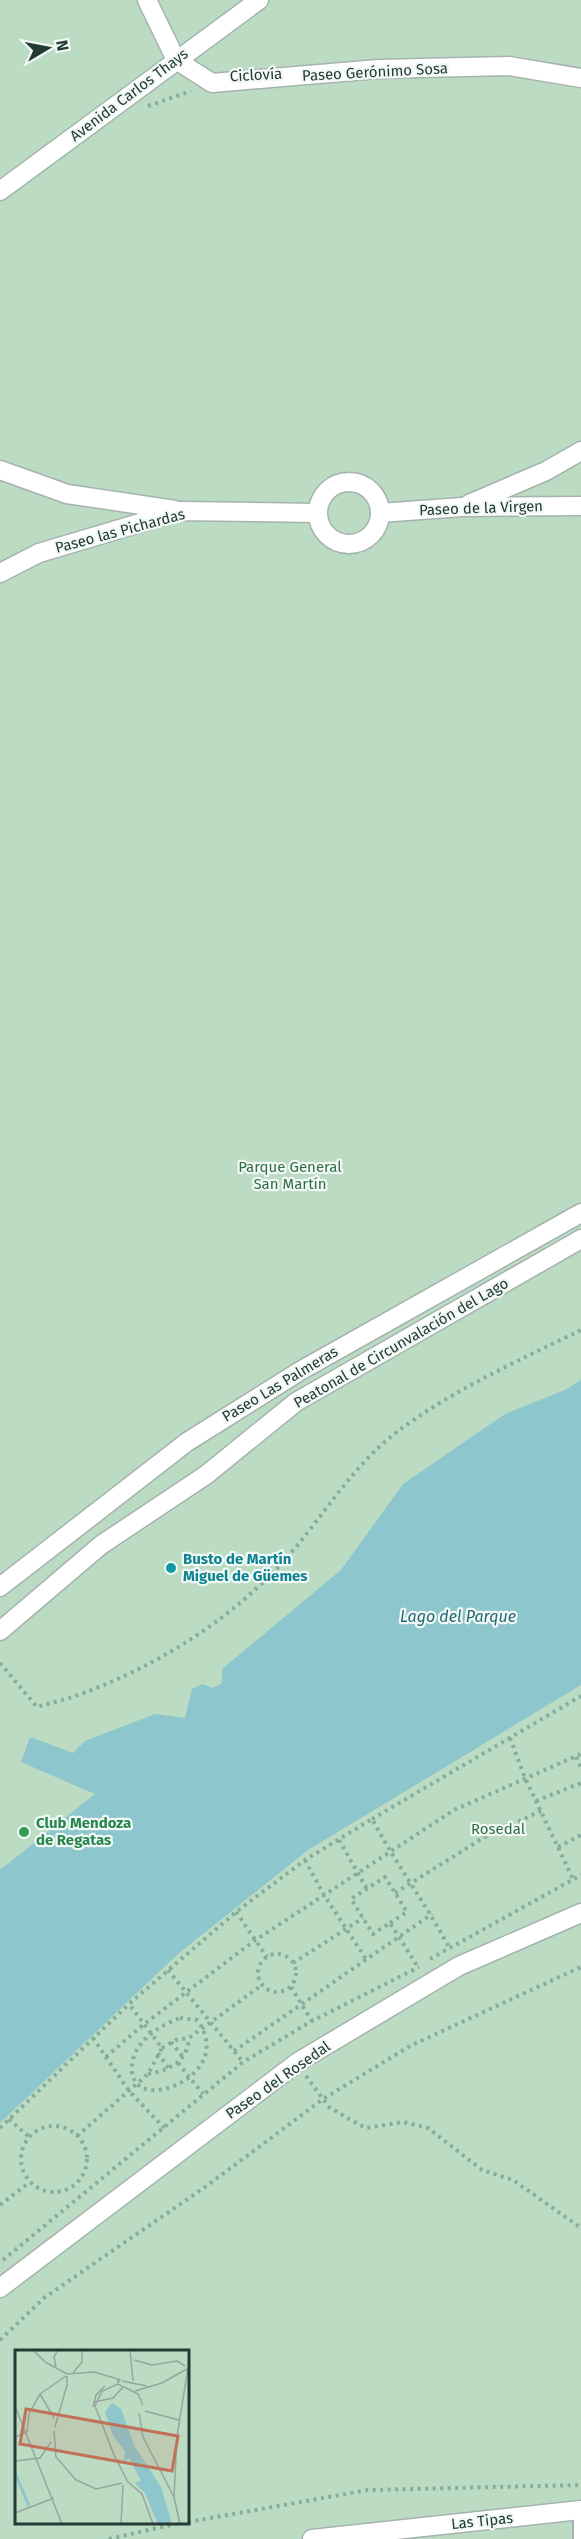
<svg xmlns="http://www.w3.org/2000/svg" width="581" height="2539" font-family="'Fira Sans',sans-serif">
	<rect width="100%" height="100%" fill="#e2ebe7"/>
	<path fill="#bcdbc3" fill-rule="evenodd" d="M 0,0 L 581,0 L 581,2539 L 0,2539 ZM 16,2352 L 188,2352 L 188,2522 L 16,2522 Z"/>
	<polygon fill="#8dc6cd" points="581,1380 581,1685 308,1850 178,1954 0,2123 0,1870 95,1794 21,1762 30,1737 73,1753 85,1741 155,1714 185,1718 192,1689 202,1684 213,1688 222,1683 222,1669 341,1570 403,1484 505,1414 565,1390"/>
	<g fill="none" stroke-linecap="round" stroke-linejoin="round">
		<g stroke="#a5b3ae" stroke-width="14">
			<polyline id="lane" points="579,2539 579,2510"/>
		</g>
		<g stroke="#a5b3ae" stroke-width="21">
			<g id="street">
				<polyline points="147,0 176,60 212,83 378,69 509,66 581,78"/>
				<polyline points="0,470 67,494 175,510"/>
				<circle cx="349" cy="513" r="31"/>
				<polyline points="469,504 546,471 581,451"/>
				<polyline points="380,513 462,507 581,506"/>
				<polyline points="0,573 39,553 180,511 317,513"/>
				<polyline points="0,1587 187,1442 300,1371 581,1213"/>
				<polyline points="0,1631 101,1545 206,1475 296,1402 581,1239"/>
				<polyline points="0,2288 298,2062 459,1966 581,1913"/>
				<polyline points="312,2539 581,2510"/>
			</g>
		</g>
		<g stroke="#a1b6ae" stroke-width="21">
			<polyline id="secondary" points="0,191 259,0"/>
		</g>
		<g stroke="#84ad9e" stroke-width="4" stroke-dasharray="3 4.5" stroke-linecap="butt">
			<polyline points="148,106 191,91"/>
			<path d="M 0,1663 L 37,1707 C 54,1702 72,1698 89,1691 C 161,1663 228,1621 281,1564 C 314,1529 339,1486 374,1452 C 425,1402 516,1362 581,1330"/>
			<polyline points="510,1738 525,1778 573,1879"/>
			<polyline points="576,1757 581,1768"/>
			<polyline points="536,1801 581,1783"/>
			<polyline points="372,1819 581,1696"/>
			<polyline points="339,1840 367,1889"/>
			<polyline points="558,1847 581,1835"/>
			<polyline points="305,1860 324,1895 366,1959"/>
			<polyline points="395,1893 483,1838 541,1811"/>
			<polyline points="236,1912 267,1957"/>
			<polyline points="390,1923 407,1912 385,1877 351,1899 373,1934 390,1923 418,1967"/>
			<circle cx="277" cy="1973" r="19"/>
			<polyline points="430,1959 581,1875"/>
			<polyline points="293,1963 363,1918"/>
			<polyline points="168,1970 243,2062"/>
			<polyline points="291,1987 312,2021"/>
			<path d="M 180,2018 L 197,2020 C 242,2079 114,2124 134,2056 C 140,2038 163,2024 180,2018 Z"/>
			<polyline points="93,2038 129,2091 164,2128"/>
			<polyline points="171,2042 183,2057"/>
			<polyline points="162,2048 176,2040 189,2038 262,1985"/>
			<polyline points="234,2051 432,1914"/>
			<polyline points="158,2053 169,2069"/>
			<polyline points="106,2057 143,2025 254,1941 454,1810 581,1754"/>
			<polyline points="178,2063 203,2094"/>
			<path d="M 148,2074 C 169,2070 187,2063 189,2038"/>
			<polyline points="306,2076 329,2107 349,2119 366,2128 403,2122 428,2128 482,2170 513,2180 581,2228"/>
			<polyline points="9,2119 29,2137"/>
			<circle cx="54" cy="2159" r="33"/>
			<path d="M 0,2128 L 129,2004 L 236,1912 L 305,1860 L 372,1819 C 396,1864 426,1904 450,1949"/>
			<polyline points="77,2136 148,2074 162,2048 129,2004"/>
			<polyline points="0,2205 30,2182"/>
			<polyline points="3,2260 243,2062 312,2021 419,1967"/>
			<polyline points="0,2340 44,2298 208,2185 323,2099 410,2046 581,1967"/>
			<polyline points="188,2522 368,2490 581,2485"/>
			<polyline points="109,2539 184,2522"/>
		</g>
		<use href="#lane" stroke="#fff" stroke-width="10"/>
		<use href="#street" stroke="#fff" stroke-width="18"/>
		<use href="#secondary" stroke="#fff" stroke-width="18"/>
	</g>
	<circle fill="#0f9aa8" stroke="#f2f8f5" stroke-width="2" cx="171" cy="1568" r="6"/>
	<circle fill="#2e9e5b" stroke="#f2f8f5" stroke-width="2" cx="24" cy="1832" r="6"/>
	<g text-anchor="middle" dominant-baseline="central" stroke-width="4.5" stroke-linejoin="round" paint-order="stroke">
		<g font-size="15" fill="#233b34" stroke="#f2f8f5">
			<text transform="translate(375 72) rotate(-3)">Paseo Gerónimo Sosa</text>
			<text transform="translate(256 75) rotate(-3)">Ciclovía</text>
			<text transform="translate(129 95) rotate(-37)">Avenida Carlos Thays</text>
			<text transform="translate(481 508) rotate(-2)">Paseo de la Virgen</text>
			<text transform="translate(120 531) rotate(-15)">Paseo las Pichardas</text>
			<text transform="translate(401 1343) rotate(-30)">Peatonal de Circunvalación del Lago</text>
			<text transform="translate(280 1384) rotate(-31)">Paseo Las Palmeras</text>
			<text transform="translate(278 2080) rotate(-35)">Paseo del Rosedal</text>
			<text transform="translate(482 2521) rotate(-6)">Las Tipas</text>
		</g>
		<g font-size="15" fill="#306f45" stroke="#f2f8f5">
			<text x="290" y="1167">Parque General<tspan x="290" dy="17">San Martín</tspan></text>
			<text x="498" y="1829">Rosedal</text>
		</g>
		<g font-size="15" font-weight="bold" fill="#0d838f" stroke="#f2f8f5" text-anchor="start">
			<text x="183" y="1559">Busto de Martín<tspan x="183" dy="17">Miguel de Güemes</tspan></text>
		</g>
		<g font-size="15" font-weight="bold" fill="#27864d" stroke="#f2f8f5" text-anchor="start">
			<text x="36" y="1823">Club Mendoza<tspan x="36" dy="17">de Regatas</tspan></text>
		</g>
		<g font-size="16" font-style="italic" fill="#216973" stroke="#f2f8f5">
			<text x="458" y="1616">Lago del Parque</text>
		</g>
	</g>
	<g transform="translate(15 2350)">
		<rect width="174" height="174" fill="#e2ebe7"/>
		<path d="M 0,0 L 174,0 L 174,174 L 0,174 Z" fill="#bcdbc3"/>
		<path d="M 97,53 L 106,59 L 119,95 L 146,137 L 157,174 L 143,174 L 130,143 L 120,133 L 126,131 L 114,108 L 109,111 L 110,101 L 98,86 L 90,62 Z" fill="#8dc6cd"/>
		<path fill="none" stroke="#8dc6cd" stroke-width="3" d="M 0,123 L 14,156"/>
		<path fill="none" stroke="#96a59f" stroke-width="1.5" d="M 18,0 L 30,12 L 52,24M 115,0 L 118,31M 119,10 L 137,15 L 162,11 L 170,16M 41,17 L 39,7 L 43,0M 58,23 L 67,12 L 67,0M 52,24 L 79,22 L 103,29 L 103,32 L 105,30 L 103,29M 107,31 L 132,36M 120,41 L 147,33 L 172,19M 25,44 L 39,68M 79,52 L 98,48 L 108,37M 128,55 L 123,44 L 103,34 L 87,41 L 80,56 L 99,105 L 113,132 L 127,144 L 138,174M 0,56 L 47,174M 78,57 L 81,45 L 90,36M 130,61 L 164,70M 124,63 L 128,87 L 159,147 L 165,174M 40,77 L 52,35 L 52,26M 39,81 L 41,107 L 61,130 L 81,139 L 107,133M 0,87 L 12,82 L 14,64 L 25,44 L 51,26M 0,111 L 25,108 L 36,92M 159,147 L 162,86 L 173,18M 0,163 L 39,148M 106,174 L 108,135"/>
		<path fill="#c17059" fill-opacity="0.15" stroke="#c17059" stroke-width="3" d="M 11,59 L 163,86 L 157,121 L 5,94 Z"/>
		<rect width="174" height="174" fill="none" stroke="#233b34" stroke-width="3"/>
	</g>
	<g transform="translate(48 48) rotate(80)" stroke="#f2f8f5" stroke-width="4.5" paint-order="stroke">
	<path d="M0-4.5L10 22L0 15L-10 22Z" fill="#233b34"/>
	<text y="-9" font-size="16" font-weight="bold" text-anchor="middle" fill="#233b34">N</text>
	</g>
</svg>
